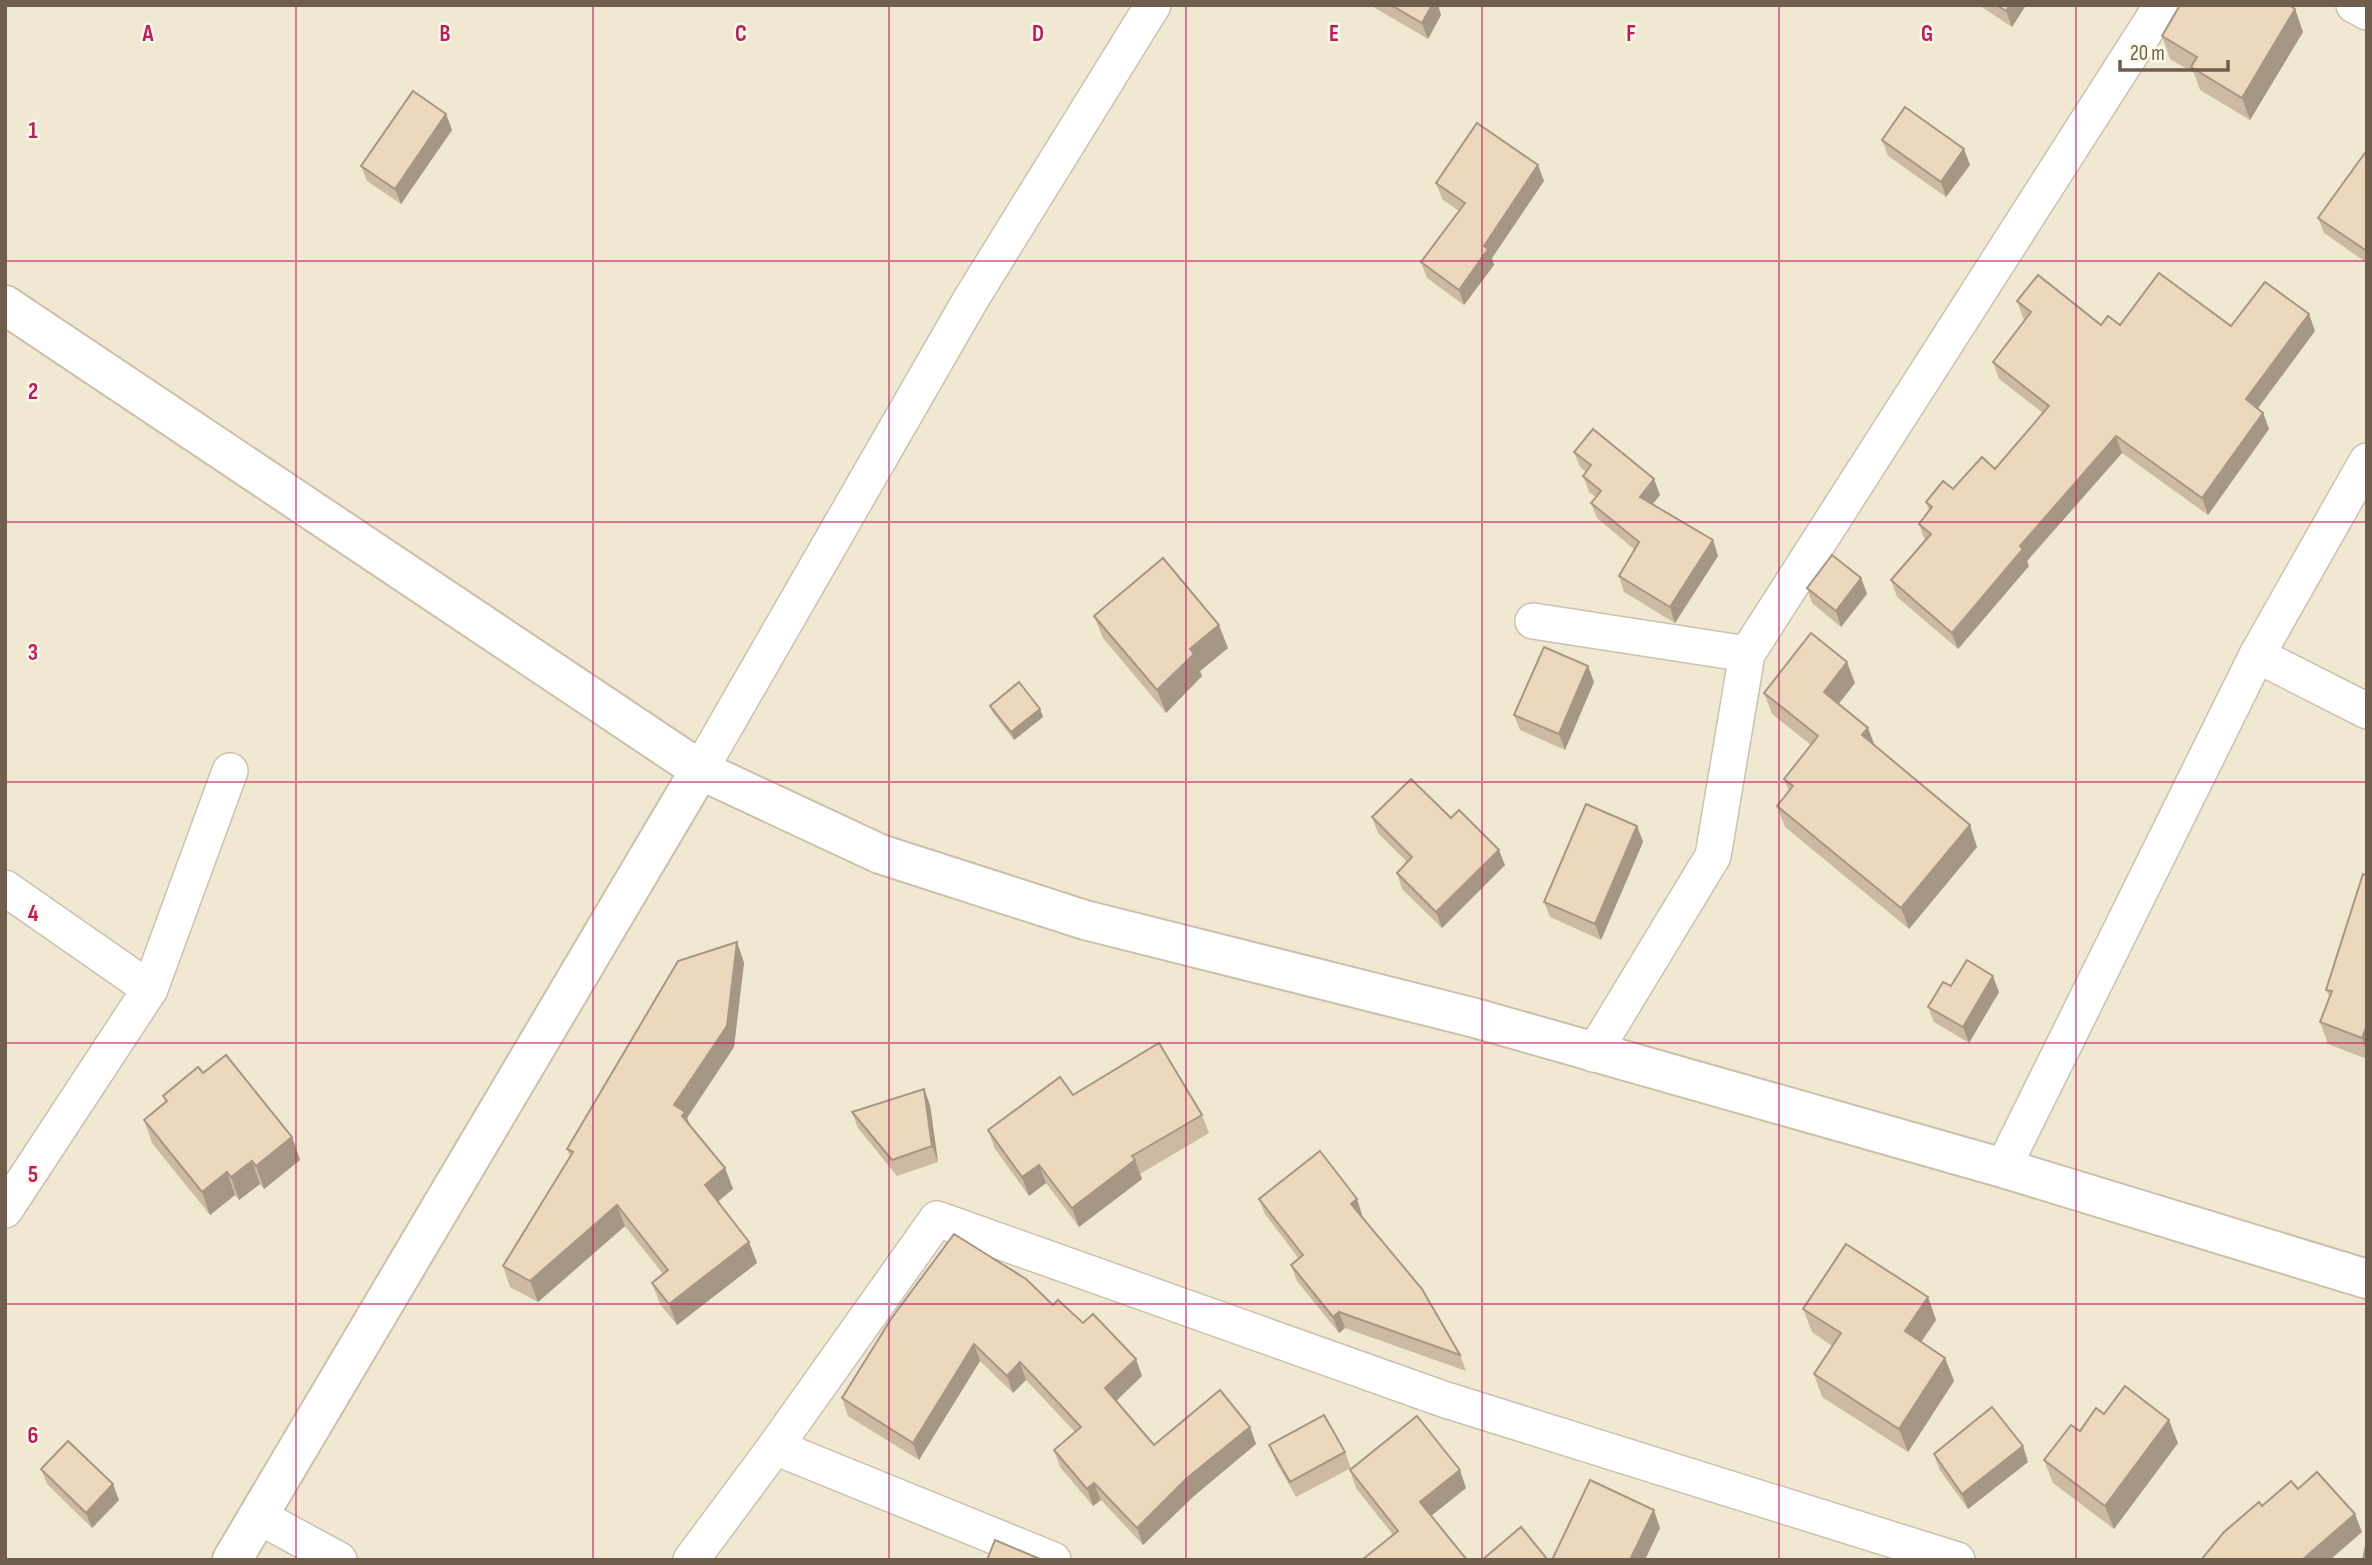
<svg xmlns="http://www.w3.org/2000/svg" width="2372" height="1565" font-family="'Sofia Sans Condensed',sans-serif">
	<rect width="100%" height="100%" fill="#faf5e3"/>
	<rect fill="#f1e8d2" x="5" y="5" width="2362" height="1555"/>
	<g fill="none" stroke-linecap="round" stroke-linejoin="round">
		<g stroke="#ccc0ae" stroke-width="38">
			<g id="street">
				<polyline points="2354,5 2367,12"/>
				<polyline points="1533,621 1747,654"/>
				<polyline points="2257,655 2367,711"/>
				<polyline points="700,770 971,299 1153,5"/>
				<polyline points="5,888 150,989"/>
				<polyline points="1593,1054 1713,856 1747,654 2162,5"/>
				<polyline points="2003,1168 2257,655 2367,461"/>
				<polyline points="5,1210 150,989 230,771"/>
				<polyline points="258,1516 339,1560"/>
				<polyline points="691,1560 775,1447"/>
				<polyline points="1053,1560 775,1447 937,1219 1443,1399 1957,1560"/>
			</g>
		</g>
		<g stroke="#cdbfa9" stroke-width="42">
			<g id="secondary">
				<polyline points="5,305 700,770 880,854 1085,920 1475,1018 2003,1168 2367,1279"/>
				<polyline points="232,1560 700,770"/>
			</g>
		</g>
		<use href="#street" stroke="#fff" stroke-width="35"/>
		<use href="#secondary" stroke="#fff" stroke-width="38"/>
	</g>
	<g fill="#ccbaa3">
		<polygon points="1370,5 1438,5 1441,15 1428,39"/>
		<polygon points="1979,5 2026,5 2012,27"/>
		<polygon points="2295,9 2303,32 2250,120 2200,90 2194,73 2170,59 2162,36"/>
		<polygon points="446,114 452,130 401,204 367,181 361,166"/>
		<polygon points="1882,140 1970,165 1946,197 1888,156"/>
		<polygon points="2367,150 2367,263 2324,233 2318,218"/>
		<polygon points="1538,165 1544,181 1492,258 1494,265 1464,305 1427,278 1421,262 1459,211 1442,199 1436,183"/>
		<polygon points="2017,301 2101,325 2231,326 2315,331 2258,408 2263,413 2269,429 2208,515 2122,453 2027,561 2029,566 1958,649 1897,597 1891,580 1925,541 1919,524 1929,511 1926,502 1995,469 2043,413 1999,379 1993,362 2026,320 2023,318"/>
		<polygon points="1574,452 1654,479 1660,495 1653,504 1713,540 1718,556 1675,623 1624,592 1619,576 1635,550 1597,518 1591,503 1596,497 1589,492 1583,476 1586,472 1580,467"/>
		<polygon points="1861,578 1867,594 1841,627 1812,603 1807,588"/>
		<polygon points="1094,616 1228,648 1200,671 1202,676 1166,713 1103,638"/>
		<polygon points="1594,682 1565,750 1520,730 1514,715"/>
		<polygon points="1855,683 1839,704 1868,728 1875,746 1977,847 1909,929 1785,827 1777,806 1789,792 1784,779 1811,745 1772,714 1764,693"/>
		<polygon points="990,706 1040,709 1043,717 1014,740 993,713"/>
		<polygon points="1372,817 1451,818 1505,865 1442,928 1402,889 1397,873 1407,862 1378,833"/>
		<polygon points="1637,826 1643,842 1601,940 1550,917 1544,902"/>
		<polygon points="2367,875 2367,1059 2328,1044 2320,1022 2330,998 2326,990"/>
		<polygon points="737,942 744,963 734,1047 687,1118 691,1127 725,1168 733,1189 718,1202 749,1242 757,1263 677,1325 660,1304 652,1283 663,1274 625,1226 538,1302 510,1287 503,1266 570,1156 567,1149"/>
		<polygon points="1951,986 1999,992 1969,1043 1934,1022 1928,1007"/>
		<polygon points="203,1073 292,1137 300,1160 264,1189 260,1184 239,1200 235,1195 210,1215 152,1143 144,1120 165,1102 163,1096"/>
		<polygon points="924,1089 930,1105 938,1162 897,1176 858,1128 852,1112"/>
		<polygon points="1073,1095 1202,1115 1209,1133 1140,1174 1142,1179 1079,1227 1046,1183 1029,1196 995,1149 988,1130"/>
		<polygon points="1259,1199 1357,1199 1362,1215 1361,1216 1460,1355 1466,1371 1345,1328 1339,1333 1297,1281 1291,1265 1299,1259 1265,1214"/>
		<polygon points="1928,1297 1936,1320 1921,1342 1945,1358 1954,1381 1908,1452 1822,1397 1814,1374 1832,1346 1812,1332 1803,1309"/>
		<polygon points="1053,1305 1083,1323 1142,1376 1116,1401 1154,1445 1250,1427 1256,1444 1194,1496 1143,1545 1101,1500 1093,1506 1060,1467 1054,1450 1075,1432 1026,1380 1013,1393 980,1361 919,1460 848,1416 842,1398"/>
		<polygon points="2104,1414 2178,1443 2114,1529 2053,1483 2044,1460 2080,1431"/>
		<polygon points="1269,1445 1345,1452 1351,1468 1296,1497 1275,1460"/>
		<polygon points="1934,1454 2028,1462 1968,1509 1939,1469"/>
		<polygon points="41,1469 119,1500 92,1528 47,1484"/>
		<polygon points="1350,1470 1466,1488 1431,1516 1393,1535 1356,1488"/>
	</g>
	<g fill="#a69784">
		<polygon points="1432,5 1438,5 1441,15 1428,39 1422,23"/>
		<polygon points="2010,5 2026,5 2012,27 2006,11"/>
		<polygon points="2295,9 2303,32 2250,120 2242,98"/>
		<polygon points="446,114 452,130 401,204 395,189"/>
		<polygon points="1964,149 1970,165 1946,197 1941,182"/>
		<polygon points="1538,165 1544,181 1492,258 1494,265 1464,305 1459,290 1484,246"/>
		<polygon points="2309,314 2315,331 2252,416 2246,399"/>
		<polygon points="2263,413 2269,429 2208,515 2202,498"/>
		<polygon points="2116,436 2122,453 2027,561 2029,566 1958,649 1952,633 2020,546"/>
		<polygon points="1654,479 1660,495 1646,512 1640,497"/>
		<polygon points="1713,540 1718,556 1675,623 1670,607"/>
		<polygon points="1861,578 1867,594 1841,627 1836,611"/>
		<polygon points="1219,625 1228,648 1200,671 1202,676 1166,713 1157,690 1190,649"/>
		<polygon points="1847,662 1855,683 1831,713 1824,692"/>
		<polygon points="1588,666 1594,682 1565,750 1559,734"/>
		<polygon points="1040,709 1043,717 1014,740 1011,732"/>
		<polygon points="1868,728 1876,749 1862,735"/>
		<polygon points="1970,825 1977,847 1909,929 1901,908"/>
		<polygon points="1637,826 1643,842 1601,940 1595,924"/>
		<polygon points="1499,850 1505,865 1442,928 1436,912"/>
		<polygon points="737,942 744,963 734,1047 687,1118 693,1133 674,1105"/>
		<polygon points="1993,976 1999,992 1969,1043 1963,1027"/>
		<polygon points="2367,1025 2367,1053 2362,1038"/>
		<polygon points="924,1089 930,1105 938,1162 932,1146"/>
		<polygon points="292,1137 300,1160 264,1189 256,1166"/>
		<polygon points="1135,1160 1142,1179 1079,1227 1072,1208"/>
		<polygon points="252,1161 260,1184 239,1200 231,1177"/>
		<polygon points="1039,1165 1046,1183 1029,1196 1022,1177"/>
		<polygon points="725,1168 733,1189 712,1206 705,1185"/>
		<polygon points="227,1172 235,1195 210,1215 202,1192"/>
		<polygon points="1357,1199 1362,1215 1357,1219 1351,1204"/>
		<polygon points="617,1205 625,1226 538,1302 530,1281"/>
		<polygon points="749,1242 757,1263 677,1325 669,1304"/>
		<polygon points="1928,1297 1936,1320 1913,1354 1905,1331"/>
		<polygon points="1339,1312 1345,1328 1339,1333 1333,1317"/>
		<polygon points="974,1344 980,1361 919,1460 913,1443"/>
		<polygon points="1945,1358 1954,1381 1908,1452 1899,1429"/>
		<polygon points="1136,1359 1142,1376 1112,1405 1105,1388"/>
		<polygon points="1020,1362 1026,1380 1013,1393 1007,1376"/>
		<polygon points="2169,1420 2178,1443 2114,1529 2105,1506"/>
		<polygon points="1250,1427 1256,1444 1194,1496 1143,1545 1137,1528 1187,1478"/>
		<polygon points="2023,1446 2028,1462 1968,1509 1962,1494"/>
		<polygon points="1460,1470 1466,1488 1426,1520 1420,1502"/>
		<polygon points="1094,1483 1101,1500 1093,1506 1087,1489"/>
		<polygon points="113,1484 119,1500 92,1528 86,1513"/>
		<polygon points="1654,1510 1660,1528 1645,1560 1630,1560"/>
		<polygon points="2355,1514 2362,1532 2330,1560 2302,1560"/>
	</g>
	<g fill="#edd8bd" stroke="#a69784" stroke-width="2">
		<polygon points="1391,5 1432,5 1422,23"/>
		<polygon points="1997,5 2010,5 2006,11"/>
		<polygon points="2180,5 2289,5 2295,9 2242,98 2191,67 2197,57 2162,36"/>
		<polygon points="413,91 446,114 395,189 361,166"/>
		<polygon points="1905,107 1964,149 1941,182 1882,140"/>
		<polygon points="1477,123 1538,165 1484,246 1488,249 1459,290 1421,262 1465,203 1436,183"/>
		<polygon points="2367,150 2367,251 2318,218"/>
		<polygon points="2159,273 2231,326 2265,282 2309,314 2246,399 2263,413 2202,498 2116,436 2020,546 2023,549 1952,633 1891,580 1931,534 1919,524 1932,507 1926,502 1943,481 1953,489 1982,457 1995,469 2049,406 1993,362 2031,312 2017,301 2038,275 2101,325 2108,316 2120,325"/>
		<polygon points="1593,429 1654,479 1640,497 1713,540 1670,607 1619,576 1639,542 1591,503 1601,491 1583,476 1591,465 1574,452"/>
		<polygon points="1832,555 1861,578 1836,611 1807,588"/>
		<polygon points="1163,558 1219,625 1190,649 1194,654 1157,690 1094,616"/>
		<polygon points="1811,633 1847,662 1824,692 1868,728 1862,735 1970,825 1901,908 1777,806 1793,786 1784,779 1818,736 1764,693"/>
		<polygon points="1544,647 1588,666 1559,734 1514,715"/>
		<polygon points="1019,682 1040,709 1011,732 990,706"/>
		<polygon points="1411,779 1451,818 1459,810 1499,850 1436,912 1397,873 1412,857 1372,817"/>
		<polygon points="1586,804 1637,826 1595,924 1544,902"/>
		<polygon points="2363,874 2367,875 2367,1025 2362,1038 2320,1022 2332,991 2326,990"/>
		<polygon points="737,942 727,1026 674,1105 685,1112 682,1116 725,1168 705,1185 749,1242 669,1304 652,1283 668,1270 617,1205 530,1281 503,1266 573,1152 567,1149 678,961"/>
		<polygon points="1967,960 1993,976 1963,1027 1928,1007 1943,982 1951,986"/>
		<polygon points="1159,1043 1202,1115 1132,1156 1135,1160 1072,1208 1039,1165 1022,1177 988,1130 1060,1077 1073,1095"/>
		<polygon points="226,1055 292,1137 256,1166 252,1161 231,1177 227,1172 202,1192 144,1120 167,1101 163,1096 198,1067 203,1073"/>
		<polygon points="924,1089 932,1146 892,1160 852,1112"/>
		<polygon points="1320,1151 1357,1199 1351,1204 1422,1289 1460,1355 1339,1312 1333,1317 1291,1265 1303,1255 1259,1199"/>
		<polygon points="954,1234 1026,1279 1053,1305 1058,1300 1083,1323 1093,1314 1136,1359 1105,1388 1154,1445 1220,1390 1250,1427 1187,1478 1137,1528 1094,1483 1087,1489 1054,1450 1081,1427 1020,1362 1007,1376 974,1344 913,1443 842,1398 891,1319"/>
		<polygon points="1846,1244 1928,1297 1905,1331 1945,1358 1899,1429 1814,1374 1841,1333 1803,1309"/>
		<polygon points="2125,1386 2169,1420 2105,1506 2044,1460 2071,1425 2080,1431 2096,1408 2104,1414"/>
		<polygon points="1992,1407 2023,1446 1962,1494 1934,1454"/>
		<polygon points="1324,1415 1345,1452 1290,1482 1269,1445"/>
		<polygon points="1417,1416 1460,1470 1420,1502 1467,1560 1364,1560 1363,1559 1398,1531 1350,1470"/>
		<polygon points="68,1441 113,1484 86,1513 41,1469"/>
		<polygon points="2317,1472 2355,1514 2302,1560 2201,1560 2224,1532 2259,1502 2262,1506 2291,1481 2298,1489"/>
		<polygon points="1590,1480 1654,1510 1630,1560 1552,1560"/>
		<polygon points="1521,1527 1548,1560 1482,1560"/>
		<polygon points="995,1540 1040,1559 1042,1560 987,1560"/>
		<polygon points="2367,1541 2367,1560 2363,1560"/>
	</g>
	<path fill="none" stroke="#c2185b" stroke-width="2" stroke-opacity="0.55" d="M 296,5 L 296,1560M 593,5 L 593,1560M 889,5 L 889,1560M 1186,5 L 1186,1560M 1482,5 L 1482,1560M 1779,5 L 1779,1560M 2076,5 L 2076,1560M 5,261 L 2367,261M 5,522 L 2367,522M 5,782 L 2367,782M 5,1043 L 2367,1043M 5,1304 L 2367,1304"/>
	<g font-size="23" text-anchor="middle" font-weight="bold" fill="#c2185b" stroke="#fdf9e9" stroke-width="5" stroke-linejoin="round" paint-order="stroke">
		<text x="148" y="41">A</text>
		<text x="445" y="41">B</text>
		<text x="741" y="41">C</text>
		<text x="1038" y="41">D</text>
		<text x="1334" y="41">E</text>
		<text x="1631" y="41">F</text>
		<text x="1927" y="41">G</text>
		<text x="33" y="138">1</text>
		<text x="33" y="399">2</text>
		<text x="33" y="660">3</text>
		<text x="33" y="921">4</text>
		<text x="33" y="1182">5</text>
		<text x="33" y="1443">6</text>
	</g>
	<rect width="2372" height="1565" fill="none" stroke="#6f5e4b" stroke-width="14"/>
	<path d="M2120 60v10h108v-10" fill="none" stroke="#6f5e4b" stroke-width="3.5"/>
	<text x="2130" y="60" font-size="21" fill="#6f5e4b" stroke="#fdf9e9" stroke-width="5" paint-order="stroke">20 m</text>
</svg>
